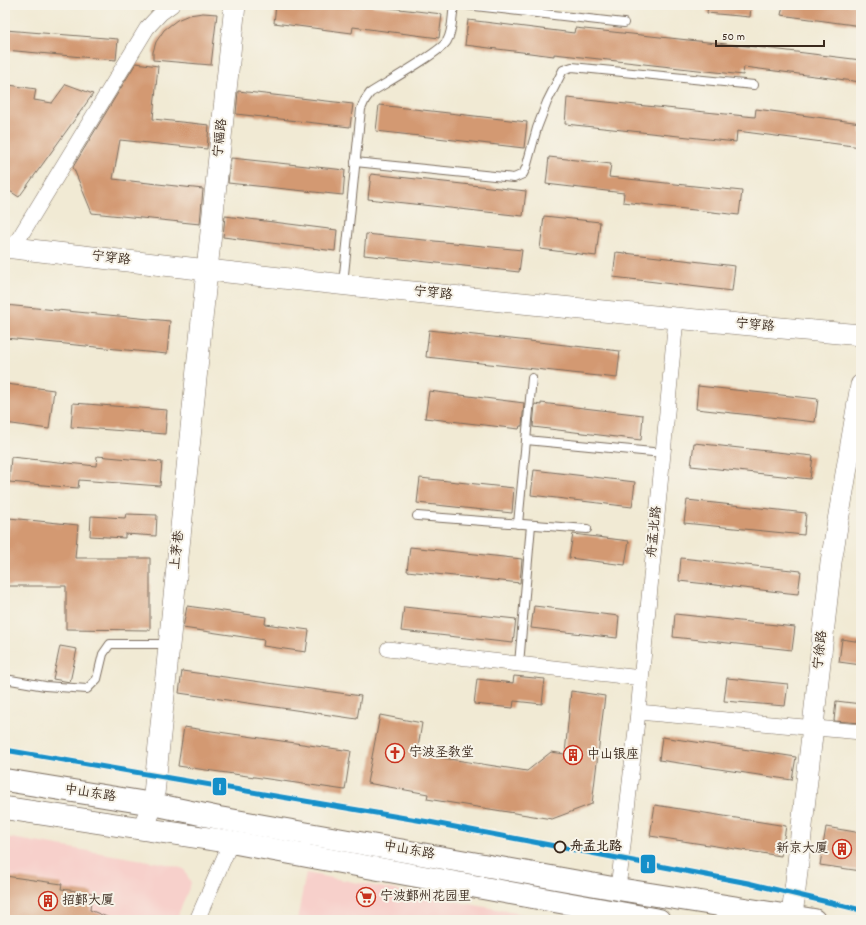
<svg xmlns="http://www.w3.org/2000/svg" width="866" height="925" font-family="Dekko,'LXGW WenKai TC',sans-serif">
	<rect width="100%" height="100%" fill="#f7f3e8"/>
	<filter id="ink" filterUnits="userSpaceOnUse"><feTurbulence type="fractalNoise" baseFrequency=".025" numOctaves="2"/><feDisplacementMap in="SourceGraphic" scale="8" xChannelSelector="R" yChannelSelector="G"/><feConvolveMatrix kernelMatrix="1 2 1 2 8 2 1 2 1" color-interpolation-filters="sRGB"/></filter>
	<filter id="wash" filterUnits="userSpaceOnUse"><feTurbulence type="fractalNoise" baseFrequency=".012" numOctaves="4" result="noise"/><feDisplacementMap in="SourceGraphic" scale="16" xChannelSelector="R" yChannelSelector="G"/><feGaussianBlur stdDeviation="0.9" result="paint"/><feColorMatrix in="noise" values="0 0 0 0 0 0 0 0 0 0 0 0 0 0 0 0 0 1.4 0 .05"/><feComposite in="paint" operator="in"/></filter>
	<g filter="url(#wash)">
		<rect width="100%" height="100%" fill="#f1ead4"/>
		<g fill="#f7d0cb">
			<polygon points="5,837 167,864 184,869 191,883 176,920 5,920"/>
			<polygon points="306,873 554,920 297,920"/>
		</g>
		<g id="blocks">
			<g fill="#d39972">
				<polygon points="276,5 330,5 354,8 355,5 365,5 442,14 439,38 353,27 352,33 274,23"/>
				<polygon points="708,5 751,5 750,17 707,13"/>
				<polygon points="783,5 861,5 861,26 781,15"/>
				<polygon points="203,13 217,14 211,65 153,60 153,52 156,42 164,30 177,20 189,15"/>
				<polygon points="468,20 574,33 575,28 764,48 861,60 861,82 744,67 743,75 554,54 554,56 465,45"/>
				<polygon points="5,30 118,39 116,60 5,50"/>
				<polygon points="136,63 158,66 153,119 209,125 207,149 120,140 113,179 203,189 200,224 92,213 73,167"/>
				<polygon points="66,84 93,94 19,197 5,188 5,107 9,85 36,89 34,100 52,103"/>
				<polygon points="238,91 353,104 350,127 236,114"/>
				<polygon points="567,98 755,117 756,109 861,123 861,147 737,131 736,142 565,124"/>
				<polygon points="379,105 527,122 524,148 376,131"/>
				<polygon points="549,157 611,164 609,177 742,191 739,215 623,202 624,193 546,184"/>
				<polygon points="231,158 345,170 343,195 228,183"/>
				<polygon points="371,174 526,191 523,216 368,199"/>
				<polygon points="225,216 337,230 335,251 223,237"/>
				<polygon points="544,216 600,222 596,256 540,249"/>
				<polygon points="366,234 522,250 519,272 364,255"/>
				<polygon points="616,252 735,266 732,291 613,277"/>
				<polygon points="5,305 170,321 167,354 5,338"/>
				<polygon points="429,330 620,351 617,378 426,357"/>
				<polygon points="6,384 54,390 49,429 5,423 5,394"/>
				<polygon points="698,386 818,399 815,422 696,409"/>
				<polygon points="429,391 524,403 522,426 520,426 519,429 425,418"/>
				<polygon points="73,403 167,410 165,434 71,427"/>
				<polygon points="541,403 643,415 641,440 533,427 535,404 541,405"/>
				<polygon points="694,443 813,456 810,479 691,466"/>
				<polygon points="97,456 162,462 160,486 79,480 78,488 9,482 11,457 96,466"/>
				<polygon points="534,470 635,482 632,507 531,495"/>
				<polygon points="420,478 514,488 512,513 417,503"/>
				<polygon points="687,500 806,513 804,535 684,523"/>
				<polygon points="126,514 157,515 156,536 125,534 125,538 90,536 91,516 125,518"/>
				<polygon points="9,518 78,525 75,558 150,558 150,630 66,629 66,586 7,586 7,544"/>
				<polygon points="573,534 629,541 625,565 569,558"/>
				<polygon points="410,547 522,559 520,583 407,571"/>
				<polygon points="681,558 801,571 798,594 679,581"/>
				<polygon points="187,606 266,617 265,624 309,630 306,652 263,646 264,640 183,628"/>
				<polygon points="534,606 619,616 617,638 531,628"/>
				<polygon points="404,607 516,619 513,643 401,631"/>
				<polygon points="675,614 795,627 792,650 673,637"/>
				<polygon points="842,639 861,642 861,665 839,662"/>
				<polygon points="60,646 77,649 70,682 53,679"/>
				<polygon points="182,671 361,696 357,719 179,693"/>
				<polygon points="514,676 545,679 542,704 514,701 513,708 474,704 477,679 513,683"/>
				<polygon points="727,678 788,684 785,706 724,701"/>
				<polygon points="571,691 605,696 592,804 552,819 427,799 428,794 367,783 380,715 422,723 417,754 527,771 551,752 565,754"/>
				<polygon points="836,701 861,704 861,723 834,721"/>
				<polygon points="184,727 351,751 345,790 178,766"/>
				<polygon points="662,737 796,757 792,780 659,760"/>
				<polygon points="655,805 786,826 781,856 650,836"/>
				<polygon points="826,827 861,833 861,871 820,865"/>
				<polygon points="5,876 62,884 61,889 92,893 90,910 114,920 5,920"/>
			</g>
		</g>
	</g>
	<g filter="url(#ink)">
		<use href="#blocks" fill-opacity="0" stroke="#7b6d5e" stroke-width="1"/>
		<g fill="none" stroke-linecap="round" stroke-linejoin="round">
			<g stroke="#7b6d5e" stroke-width="10">
				<g id="lane">
					<polyline points="466,5 624,23"/>
					<polyline points="355,162 514,178 523,174 526,168 537,128 547,102 563,70 572,67 754,85"/>
					<path d="M 343,284 L 361,109 L 365,100 L 370,93 C 384,84 441,52 447,41 C 453,31 452,16 454,5"/>
					<polyline points="526,440 663,453"/>
					<polyline points="417,516 587,529"/>
					<polyline points="518,524 532,378"/>
					<polyline points="519,664 531,525"/>
					<polyline points="5,679 45,686 87,689 97,679 103,654 110,644 168,644"/>
				</g>
			</g>
			<g stroke="#7b6d5e" stroke-width="16">
				<g id="street">
					<polyline points="13,248 147,28 161,13 172,5"/>
					<polyline points="388,649 641,678"/>
					<polyline points="638,712 861,732"/>
					<polyline points="618,889 638,712 676,319"/>
					<polyline points="197,920 231,842"/>
				</g>
			</g>
			<g stroke="#7b6d5e" stroke-width="22">
				<g id="secondary">
					<path d="M 5,247 C 290,280 575,310 861,335"/>
					<polyline points="143,828 153,804 207,270 235,5"/>
					<polyline points="792,917 831,562 861,385"/>
				</g>
			</g>
			<g stroke="#7b6d5e" stroke-width="24">
				<g id="primary">
					<polyline points="5,780 153,804 219,818 618,889 814,920"/>
					<polyline points="5,808 231,842 659,920"/>
				</g>
			</g>
			<use href="#lane" stroke="#fff" stroke-width="8"/>
			<use href="#street" stroke="#fff" stroke-width="15"/>
			<use href="#secondary" stroke="#fff" stroke-width="21"/>
			<use href="#primary" stroke="#fff" stroke-width="22"/>
			<g stroke="#f7f3e8" stroke-width="8">
				<polyline id="metro-1" points="5,750 429,822 748,883 861,910"/>
			</g>
			<use href="#metro-1" stroke="#138fc9" stroke-width="5"/>
		</g>
	</g>
	<defs>
		<g id="church-ring" transform="scale(1)"><circle r="9.5" fill="#f7f3e8" stroke="#c8321e" stroke-width="1.5"/><path d="M-1.2-6h2.4v3.5h3.3v2.4h-3.3V6h-2.4V-.1h-3.3v-2.4h3.3Z" fill="#c8321e"/></g>
		<g id="building-ring" transform="scale(1)"><circle r="9.5" fill="#f7f3e8" stroke="#c8321e" stroke-width="1.5"/><path d="M-4-6H4V6H1V3H-1V6H-4ZM-2.5-4.3h1.7v1.8h-1.7ZM.8-4.3h1.7v1.8H.8ZM-2.5-1h1.7V.8h-1.7ZM.8-1h1.7V.8H.8Z" fill="#c8321e"/></g>
		<g id="supermarket-ring" transform="scale(1)"><circle r="9.5" fill="#f7f3e8" stroke="#c8321e" stroke-width="1.5"/><path d="M-6-5.5h2.5l.6 2H6L4.5 2H-2.5L-4.4-4H-6ZM-1.5 3.2a1.3 1.3 0 1 0 .1 0ZM3 3.2a1.3 1.3 0 1 0 .1 0Z" fill="#c8321e"/></g>
	</defs>
	<g fill-rule="evenodd">
		<use href="#church-ring" x="395" y="753"/>
		<use href="#building-ring" x="573" y="755"/>
		<use href="#building-ring" x="842" y="849"/>
		<use href="#supermarket-ring" x="366" y="897"/>
		<use href="#building-ring" x="48" y="901"/>
	</g>
	<circle fill="#f7f3e8" stroke="#3b2a1e" stroke-width="2" cx="560" cy="847" r="5.5"/>
	<g text-anchor="middle" dominant-baseline="central" stroke-width="4" stroke-linejoin="round" paint-order="stroke">
		<g font-size="13" fill="#3b2a1e" stroke="#f7f3e8">
			<text transform="translate(221 138) rotate(-84)">宁福路</text>
			<text transform="translate(111 259) rotate(7)">宁穿路</text>
			<text transform="translate(433 294) rotate(6)">宁穿路</text>
			<text transform="translate(755 326) rotate(5)">宁穿路</text>
			<text transform="translate(655 532) rotate(-84)">舟孟北路</text>
			<text transform="translate(178 550) rotate(-84)">上茅巷</text>
			<text transform="translate(821 650) rotate(-84)">宁徐路</text>
			<text transform="translate(90 794) rotate(9)">中山东路</text>
			<text transform="translate(409 851) rotate(10)">中山东路</text>
		</g>
		<g font-size="13" fill="#3b2a1e" stroke="#f7f3e8" text-anchor="start">
			<text x="409" y="753">宁波圣教堂</text>
			<text x="587" y="755">中山银座</text>
			<text x="828" y="849" text-anchor="end">新京大厦</text>
			<text x="380" y="897">宁波鄞州花园里</text>
			<text x="62" y="901">招鄞大厦</text>
		</g>
		<g font-size="13" font-weight="bold" fill="#3b2a1e" stroke="#f7f3e8" text-anchor="start">
			<text x="570" y="847">舟孟北路</text>
		</g>
	</g>
	<g stroke="#f7f3e8" stroke-width="1.5">
		<rect x="212" y="777" width="15" height="19" rx="4" fill="#138fc9"/>
		<rect x="640" y="854" width="16" height="20" rx="4" fill="#138fc9"/>
	</g>
	<g font-size="11" text-anchor="middle" font-weight="bold" fill="#fff">
		<text x="220" y="790">1</text>
		<text x="648" y="868">1</text>
	</g>
	<rect width="866" height="925" fill="none" stroke="#f7f3e8" stroke-width="20"/>
	<path d="M716 40v6h108v-6" fill="none" stroke="#3b2a1e" stroke-width="2"/>
	<text x="722" y="40" font-size="12" fill="#3b2a1e" stroke="#f7f3e8" stroke-width="3" paint-order="stroke">50 m</text>
</svg>
